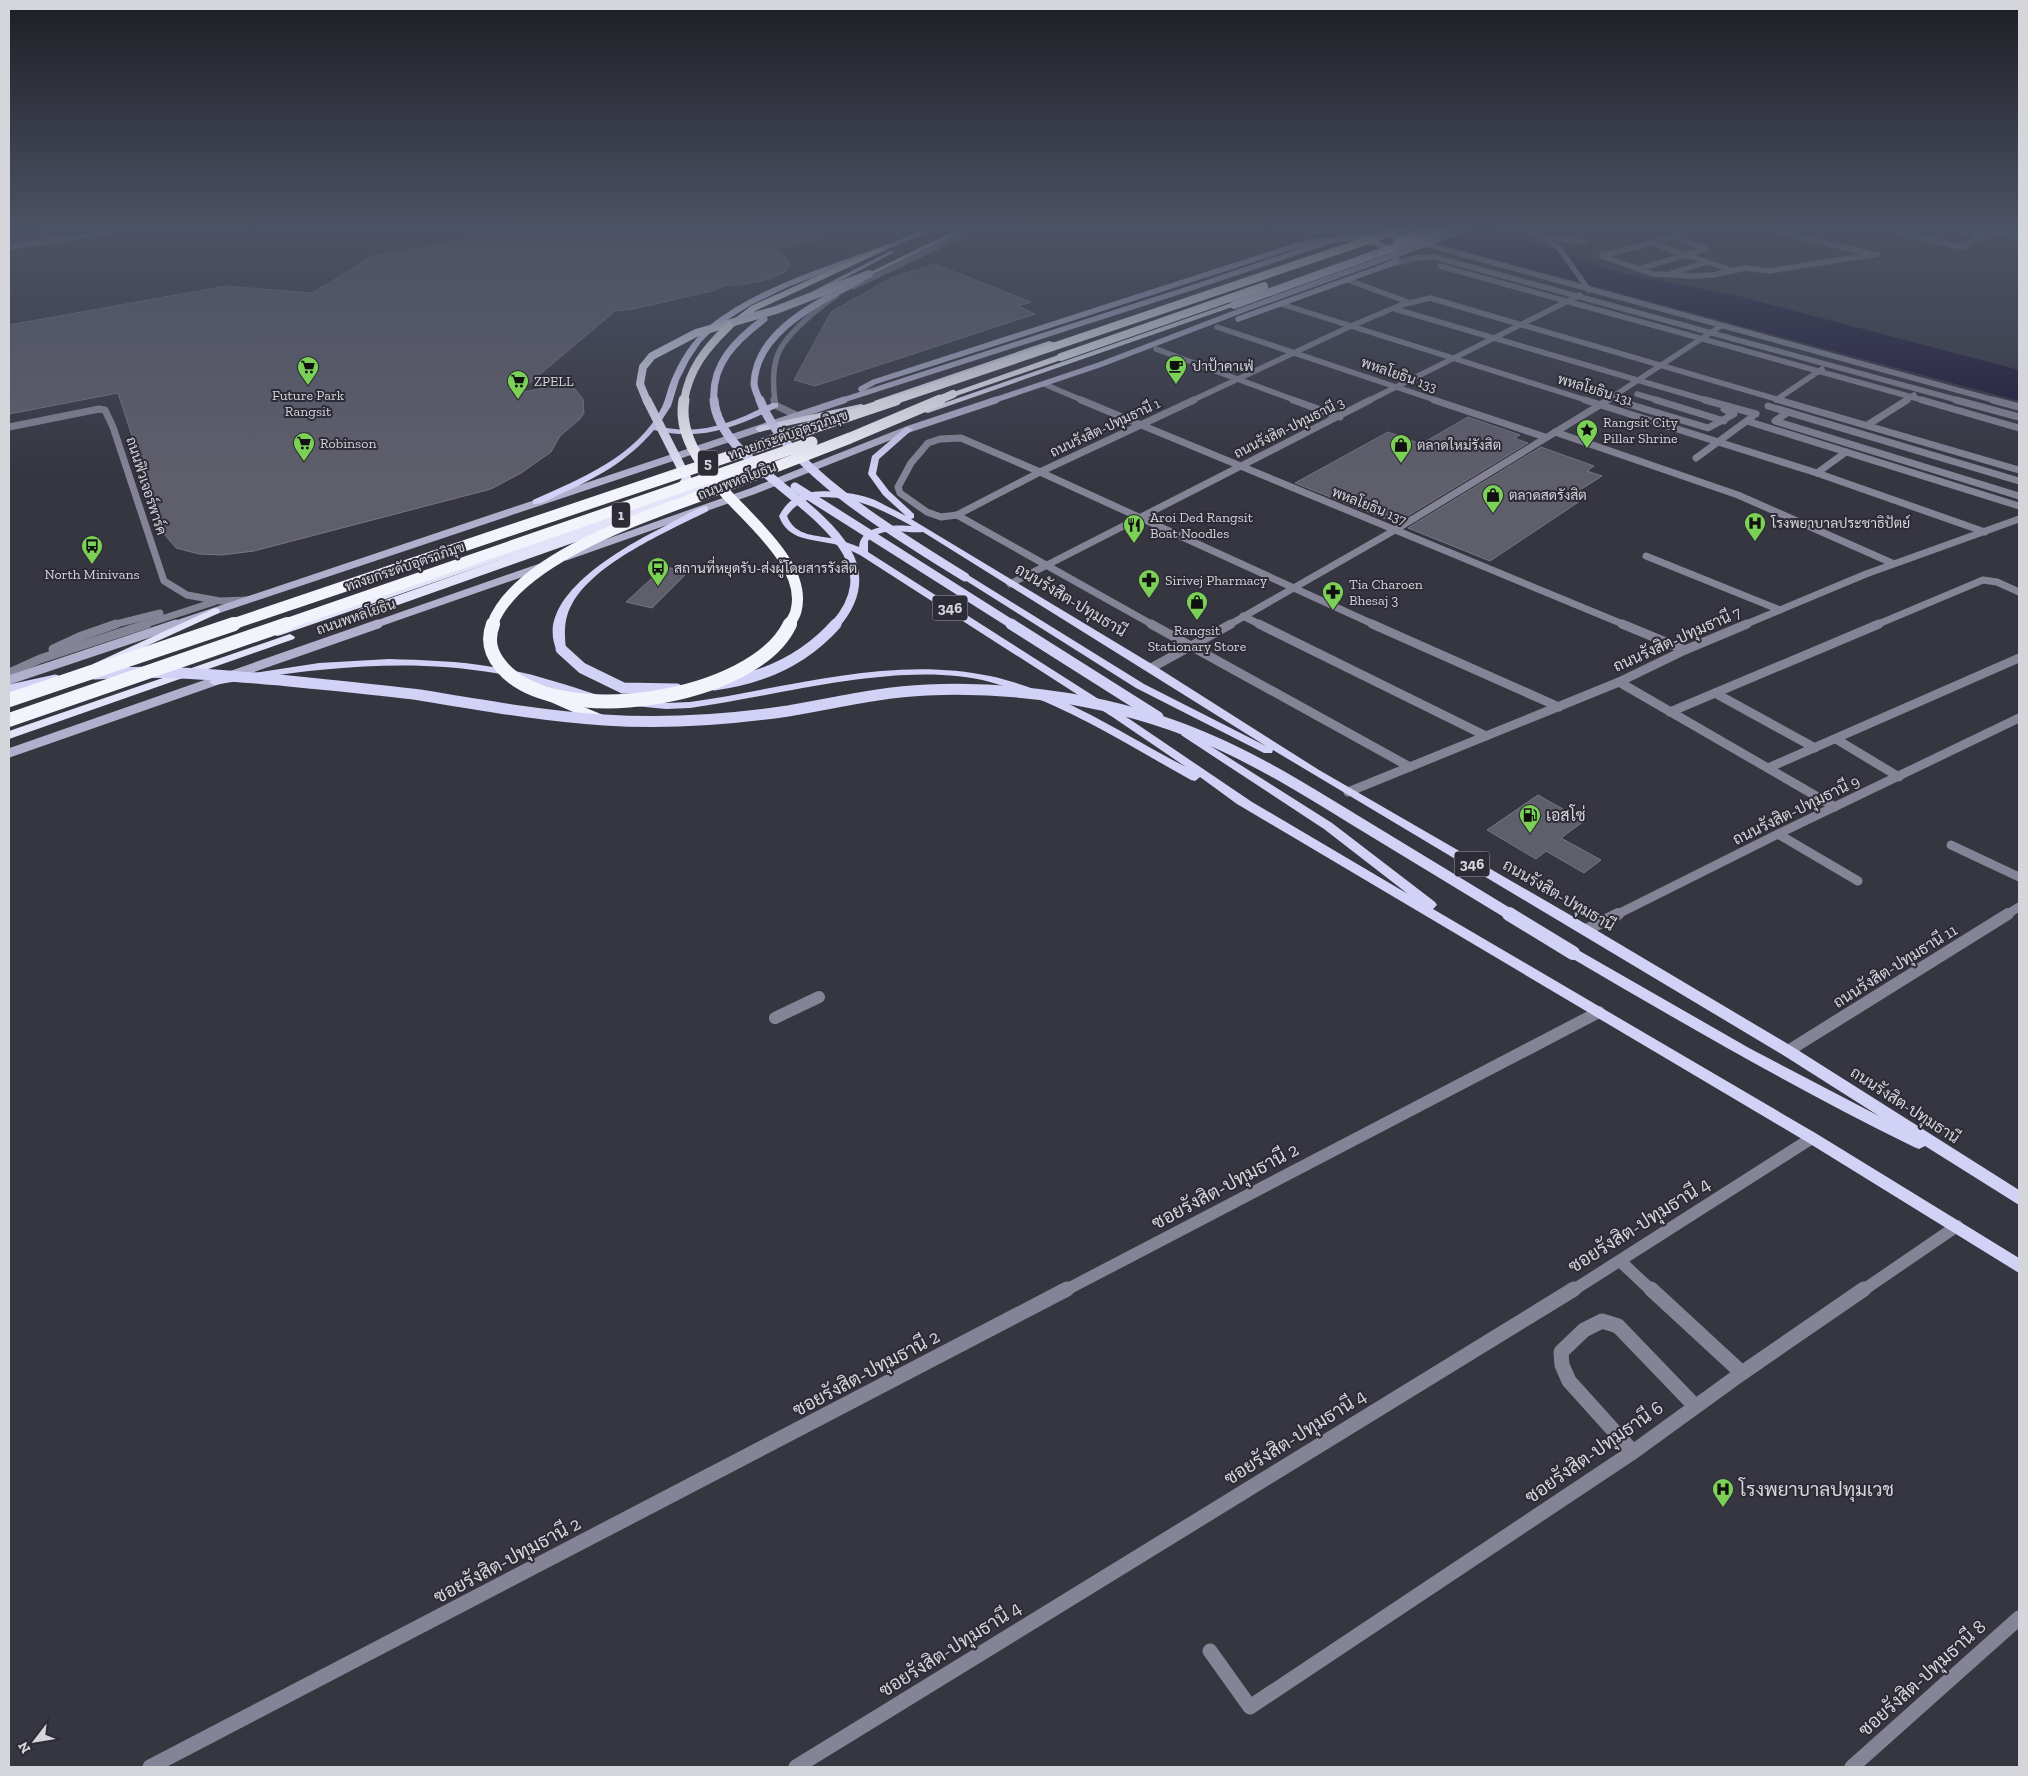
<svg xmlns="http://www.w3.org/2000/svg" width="2028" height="1776" font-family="'Zilla Slab',Sarabun,serif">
	<rect width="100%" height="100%" fill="#363641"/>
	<polygon fill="#1d1838" points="1375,227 1476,227 1535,243 1622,273 1737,296 2019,370 2019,401"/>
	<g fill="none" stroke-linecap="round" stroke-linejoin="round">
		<polygon fill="#1d1838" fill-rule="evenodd" points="26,227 55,227 50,230 9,236 9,230"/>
	</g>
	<g fill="#5f5e6b" stroke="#777683">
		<polygon points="536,227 800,227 820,239 778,248 791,265 783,273 766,280 741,285 726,285 712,291 633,309 615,311 518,393 570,383 583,399 584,413 580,419 560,436 551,452 521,473 491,489 254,551 222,555 199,554 176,548 164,534 118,393 9,414 9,325 226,286 312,293 373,256"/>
		<polygon points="935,264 1031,302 1018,306 1035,314 815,386 794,380 831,312 893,277"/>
		<polygon points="1468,417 1520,435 1514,438 1528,443 1396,523 1295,483 1388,432 1421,444"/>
		<polygon points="1541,447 1594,466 1587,471 1602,476 1569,497 1580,501 1490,561 1408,528"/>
		<polygon points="664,567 689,571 652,608 626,602"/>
		<polygon points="1538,795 1584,821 1561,838 1601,860 1584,873 1546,851 1536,859 1487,830"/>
	</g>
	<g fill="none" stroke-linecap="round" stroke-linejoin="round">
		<g stroke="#858496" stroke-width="5.5">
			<polyline points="1363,227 1997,401"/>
			<polyline points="1523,227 1559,248 1589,290"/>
			<polyline points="1597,227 1608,230"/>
			<polyline points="1758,227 1868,253"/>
			<polyline points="1874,227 1962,247 1983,236"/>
			<polyline points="1943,227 1983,236"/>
			<polyline points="1974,227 2019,237"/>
			<polyline points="1290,229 1314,232 1330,230 1331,227"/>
			<polyline points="1544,237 1584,242"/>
			<polyline points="1651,243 1731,270"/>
			<polyline points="9,247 144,227"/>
			<polyline points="1602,256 1653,274 1695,276 1712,275 1746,268 1769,271 1877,254"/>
			<polyline points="1602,256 1651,243 1695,227"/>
			<polyline points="1385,266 1415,258 1434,257 1961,401"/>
			<polyline points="1440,266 1926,401"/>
			<polyline points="1638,269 1706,249 1671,236"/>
			<polyline points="1672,273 1707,262"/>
			<polyline points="1348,280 1408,302"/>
			<polyline points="853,287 979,227"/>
			<polyline points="1281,304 1589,401"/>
			<polyline points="1395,309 1709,401"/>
			<polyline points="1217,327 1438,401"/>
			<polyline points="1156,349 1297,401"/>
			<polyline points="1044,384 1084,401"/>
			<polyline points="1637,394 1660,401"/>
			<polyline points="1776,400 1822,369"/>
			<path d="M 775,401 C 773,386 772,369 778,354 C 786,334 818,308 836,296"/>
			<polyline points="1191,401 1351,326 1401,305 1430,298 1783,401"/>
			<polyline points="1368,401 1580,295"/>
			<polyline points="1606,401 1721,326"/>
			<polyline points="1905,401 1914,395"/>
		</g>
		<g stroke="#858496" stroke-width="7">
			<polyline points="774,400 775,405 798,416"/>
			<polyline points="1081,400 1625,625"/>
			<polyline points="1293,400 1340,417"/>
			<polyline points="1434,400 1545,437"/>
			<polyline points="1585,400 1817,473 1985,532"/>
			<polyline points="1656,400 1724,421"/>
			<polyline points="1705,400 1756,414"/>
			<polyline points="1779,400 2019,470"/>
			<polyline points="1922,400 2019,428"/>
			<polyline points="1956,400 2019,417"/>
			<polyline points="1993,400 2019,407"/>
			<polyline points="1625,403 1708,428 1734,414 1724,409"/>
			<polyline points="1768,406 2019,481"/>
			<polyline points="1788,412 1775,421 2019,496"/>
			<polyline points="1747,421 2019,506"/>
			<polyline points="1869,424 1907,400"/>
			<polyline points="9,427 99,409 105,410 113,427 164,581 187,595 220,601 247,600"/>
			<polyline points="1555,432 1738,495 1892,563"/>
			<polyline points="1696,458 1752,417"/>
			<polyline points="1817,473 1846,452"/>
			<polyline points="957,515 1040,472 1194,400"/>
			<polyline points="1646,556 1780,610"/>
			<polyline points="1010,584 1370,400"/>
			<polyline points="1243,616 1261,625"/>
			<polyline points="112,625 160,613"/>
			<polyline points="143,625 214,602"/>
			<polyline points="1153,625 957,515 941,517 927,512 900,493 898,487 911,463 928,443 940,439 961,438 1040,472 1375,625"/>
			<polyline points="1229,625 1395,530 1608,400"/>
			<polyline points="1744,625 1866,574 2019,519"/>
			<polyline points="1876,625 1983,580 1997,582 2019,592"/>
		</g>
		<g stroke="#858496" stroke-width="9">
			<polyline points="1151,624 1410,767"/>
			<polyline points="1259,624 1486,736"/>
			<polyline points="1372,624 1559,707"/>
			<polyline points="1622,624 1685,650"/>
			<polyline points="53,649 79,637 116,624"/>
			<polyline points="1151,668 1231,624"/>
			<polyline points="9,673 40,659 147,624"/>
			<polyline points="1619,682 1835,807"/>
			<polyline points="1715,693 1815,748"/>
			<polyline points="1670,712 1879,624"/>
			<polyline points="1836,739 1899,777"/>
			<polyline points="1768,768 2019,658"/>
			<polyline points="1348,792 1619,682 1685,650 1747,624"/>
			<polyline points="1778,834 1858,881"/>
			<polyline points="1951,845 2019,877"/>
			<polyline points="1616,915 1778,834 2019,718"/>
			<polyline points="2006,915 2019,907"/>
		</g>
		<g stroke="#858496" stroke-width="12">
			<polyline points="1586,930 1618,914"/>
			<polyline points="775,1018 819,997"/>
			<polyline points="1788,1051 2008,914"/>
			<polyline points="1620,1261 1652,1291"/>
			<polyline points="1064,1291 1599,1012"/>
			<polyline points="1572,1291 1812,1138"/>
			<polyline points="1862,1291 1957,1226"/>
		</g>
		<g stroke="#858496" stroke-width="15">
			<polyline points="1651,1289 1742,1373"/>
			<polyline points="1633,1452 1569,1381 1562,1365 1561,1352 1584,1330 1602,1321 1618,1326 1695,1406"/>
			<polyline points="1210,1651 1250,1707 1633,1452 1742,1373 1864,1289"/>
			<polyline points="150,1767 1067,1289"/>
			<polyline points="796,1767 1574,1289"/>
			<polyline points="1852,1767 2019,1618"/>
		</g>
		<g stroke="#b1afcc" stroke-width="5.5">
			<path d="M 861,389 L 874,382 L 1292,247 C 1330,238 1363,231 1397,254 L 1396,261 L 1385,266 L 1238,319"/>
			<polyline points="840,401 1194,287"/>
			<polyline points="992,401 1099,365 1248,308"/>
		</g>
		<g stroke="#b1afcc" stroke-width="7">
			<polyline points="566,557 753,491 909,429 996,400"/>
			<polyline points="173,625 844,400"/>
			<polyline points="374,625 546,565"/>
		</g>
		<g stroke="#b1afcc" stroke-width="9">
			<polyline points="9,680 176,624"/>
			<polyline points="9,753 378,624"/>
		</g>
		<g fill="#d2d1f6" fill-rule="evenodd">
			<path d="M 930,227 L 939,227 L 898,245 L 788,287 L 751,305 L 716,327 L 701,342 L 689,360 L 679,380 L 671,406 L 658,426 C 700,437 735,422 772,403 L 778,403 L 778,407 C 736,427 701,442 654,430 C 628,461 595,479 558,495 C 551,499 541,505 533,504 L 533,500 C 580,479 638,456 662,407 C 666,399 667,390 671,381 C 679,361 692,340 709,326 C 770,277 860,259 930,227 Z"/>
			<polygon points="1340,227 1349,227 1381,243 1376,244"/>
			<polygon points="890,251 895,252 803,300 798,299"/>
			<path d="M 906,427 L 913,429 L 879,459 L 876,474 L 889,491 L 914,514 L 914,518 L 911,519 L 1155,666 L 1319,770 L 1591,927 L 1793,1047 L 2019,1190 L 2019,1205 L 1925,1146 L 1919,1149 L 1914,1147 C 1796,1089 1682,1023 1568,956 L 1566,953 L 1568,950 L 1578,950 L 1749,1048 L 1879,1116 L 1783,1055 L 1273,750 L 1272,753 L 1264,753 L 1136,688 L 960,577 L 965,574 L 968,575 L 1144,684 L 1266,746 L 923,532 C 905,534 883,525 868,541 L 868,552 L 1122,714 L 1252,802 L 1408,894 L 1324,829 L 1181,735 L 1186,732 L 1190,733 L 1332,823 L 1435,902 L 1437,905 L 1433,909 L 1817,1134 L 2019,1258 L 2019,1273 L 1807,1142 L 1237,804 L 1200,777 L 1195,781 L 1191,780 C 1126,744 1062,702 990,682 C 902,659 780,696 690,708 L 666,709 L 624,705 L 623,703 L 624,701 L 628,700 L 666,703 L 690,702 C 788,688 891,655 990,676 C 1060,691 1123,734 1186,767 L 1114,718 L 860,555 C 852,551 843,546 834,544 C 812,539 788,541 779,516 C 783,508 789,501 798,496 C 817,487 855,492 875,500 C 885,505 896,511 906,516 L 883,495 L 868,474 L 872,456 ZM 818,497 C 858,497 878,508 912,526 C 895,525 861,524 859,547 C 851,544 844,541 836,539 C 817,535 795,537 787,516 C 795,504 805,500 818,497 Z"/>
			<path d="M 705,506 L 708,507 L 708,511 C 668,531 594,563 572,604 C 564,618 564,633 566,649 L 565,651 L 557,651 C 531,596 629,544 667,525 C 679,519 692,510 705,506 Z"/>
			<path d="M 389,659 C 424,660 458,661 493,667 C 529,672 563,684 598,695 L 599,697 L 594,700 C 561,692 529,679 495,673 C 401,657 307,669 214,685 L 209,682 L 214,679 L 319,663 Z"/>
		</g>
		<g fill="#e2e2f9" fill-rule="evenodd">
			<polygon points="963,227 972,227 871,275 866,274"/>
			<polygon points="1231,303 1238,305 928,413 921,411"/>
			<polygon points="1049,341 1056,343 881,403 874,401"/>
			<polygon points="861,404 864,405 864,409 759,432 755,429 759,426"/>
			<polygon points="813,420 816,421 816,425 756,445 750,445 749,443"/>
			<polygon points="772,460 777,463 775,465 281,635 277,636 272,633 273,631"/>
			<polygon points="215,608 219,609 220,611 219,613 103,666 95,666 93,664"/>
			<polygon points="290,634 295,637 294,639 9,739 9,731"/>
		</g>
		<g fill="#f3f3fc" fill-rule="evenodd">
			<polygon points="881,247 888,249 757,310 732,328 725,326 751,306"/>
			<polygon points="1061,354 1064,355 1064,359 956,396 950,396 948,394"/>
			<polygon points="550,693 608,717 609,720 608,723 598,723 546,700 544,697 546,694"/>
		</g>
		<g stroke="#b1afcc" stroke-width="5.5">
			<polyline points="1194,287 1372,227"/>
			<polyline points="1248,308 1472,227"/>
		</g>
		<g stroke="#d2d1f6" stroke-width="7">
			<polyline points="1335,227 1344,227"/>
			<path d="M 714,401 C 711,364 736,340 764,319"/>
			<path d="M 760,401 C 758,396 754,389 754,383 C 757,328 822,302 863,278"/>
		</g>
		<g stroke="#d2d1f6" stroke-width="9">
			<path d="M 714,400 C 719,481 917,531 835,625"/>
			<path d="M 760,400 C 786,470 902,538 965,577"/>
			<polyline points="795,487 1013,625"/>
		</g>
		<g stroke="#d2d1f6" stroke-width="11">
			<polyline points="1011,624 1158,717"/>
			<polyline points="561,649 582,668 623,688 677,689"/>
			<path d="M 95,674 C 157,669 218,675 280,680 C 327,685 373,689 420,695 C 481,705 542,716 604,720 C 665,724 727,720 788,711 C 835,703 880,692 927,690 C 1021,686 1117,701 1203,737 C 1256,759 1304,789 1353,819 C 1405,851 1458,883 1511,915"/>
			<path d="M 714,685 C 761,679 804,660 836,624"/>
			<polyline points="9,690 55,680"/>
		</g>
		<polyline stroke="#d2d1f6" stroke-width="14" points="1509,914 1573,953"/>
		<g stroke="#e2e2f9" stroke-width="8">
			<polyline points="1234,305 1451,227"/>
			<polyline points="647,401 640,384 643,367 652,356 696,333 776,310 869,274"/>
		</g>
		<path stroke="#e2e2f9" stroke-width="9" d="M 362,613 L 624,520 C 646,510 674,501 687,479 L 647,400"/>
		<g stroke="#f3f3fc" stroke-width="8">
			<polyline points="1397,241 1436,227"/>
			<polyline points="1061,357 1264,286"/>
			<path d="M 684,401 C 689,369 706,348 729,326"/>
			<polyline points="893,401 1407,227"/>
			<polyline points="937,401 953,394"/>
		</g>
		<g stroke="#f3f3fc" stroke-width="11">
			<path d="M 684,400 C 678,433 700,464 721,488"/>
			<path d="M 721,488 C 747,519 808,565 796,611 C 795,616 791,621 789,625"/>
			<polyline points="721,488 850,438 940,400"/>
			<polyline points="230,625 896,400"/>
			<polyline points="283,625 812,442"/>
			<path d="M 492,625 C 517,556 656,513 721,488"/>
		</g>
		<g stroke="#f3f3fc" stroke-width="14">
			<path d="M 493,624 C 487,640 490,653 501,666 C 554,731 755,700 790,624"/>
			<polyline points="9,700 234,624"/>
			<polyline points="9,720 287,624"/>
		</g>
	</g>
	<linearGradient id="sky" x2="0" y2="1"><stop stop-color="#1e1e24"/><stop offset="0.48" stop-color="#4c5265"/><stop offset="1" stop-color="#4c5265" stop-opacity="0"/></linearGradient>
	<rect width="2028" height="476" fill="url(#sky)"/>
	<defs>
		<g id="cafe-pin" transform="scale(1.125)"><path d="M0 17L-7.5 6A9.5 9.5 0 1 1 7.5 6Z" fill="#7bd156" stroke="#2c2b36"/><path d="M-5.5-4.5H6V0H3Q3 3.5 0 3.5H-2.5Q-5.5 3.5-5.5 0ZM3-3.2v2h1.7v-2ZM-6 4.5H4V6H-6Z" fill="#111"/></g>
		<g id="supermarket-pin" transform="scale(1.125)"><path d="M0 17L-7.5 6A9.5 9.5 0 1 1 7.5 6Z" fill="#7bd156" stroke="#2c2b36"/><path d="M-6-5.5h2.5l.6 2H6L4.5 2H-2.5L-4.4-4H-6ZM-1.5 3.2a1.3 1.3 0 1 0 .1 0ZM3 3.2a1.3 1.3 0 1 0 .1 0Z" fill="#111"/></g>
		<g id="sight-pin" transform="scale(1.125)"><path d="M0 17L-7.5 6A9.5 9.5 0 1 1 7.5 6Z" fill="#7bd156" stroke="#2c2b36"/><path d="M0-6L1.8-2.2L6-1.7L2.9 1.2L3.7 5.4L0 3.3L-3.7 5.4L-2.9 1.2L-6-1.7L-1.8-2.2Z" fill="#111"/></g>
		<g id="shop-pin" transform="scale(1.125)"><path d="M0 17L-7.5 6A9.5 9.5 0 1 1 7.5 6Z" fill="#7bd156" stroke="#2c2b36"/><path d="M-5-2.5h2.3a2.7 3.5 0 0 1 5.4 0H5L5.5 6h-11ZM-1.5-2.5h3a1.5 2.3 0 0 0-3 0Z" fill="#111"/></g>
		<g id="hospital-pin" transform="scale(1.125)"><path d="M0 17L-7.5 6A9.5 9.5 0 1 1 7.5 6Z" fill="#7bd156" stroke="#2c2b36"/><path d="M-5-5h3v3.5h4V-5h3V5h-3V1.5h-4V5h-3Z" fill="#111"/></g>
		<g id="restaurant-pin" transform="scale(1.125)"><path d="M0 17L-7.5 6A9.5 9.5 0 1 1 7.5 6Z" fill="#7bd156" stroke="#2c2b36"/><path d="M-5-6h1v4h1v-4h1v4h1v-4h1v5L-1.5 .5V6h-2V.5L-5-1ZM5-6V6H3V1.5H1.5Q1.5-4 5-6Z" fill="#111"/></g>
		<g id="bus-pin" transform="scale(1.125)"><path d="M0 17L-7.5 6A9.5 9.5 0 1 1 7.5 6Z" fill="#7bd156" stroke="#2c2b36"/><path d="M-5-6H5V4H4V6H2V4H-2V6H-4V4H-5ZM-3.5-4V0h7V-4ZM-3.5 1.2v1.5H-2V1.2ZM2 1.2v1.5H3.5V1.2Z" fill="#111"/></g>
		<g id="pharmacy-pin" transform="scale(1.125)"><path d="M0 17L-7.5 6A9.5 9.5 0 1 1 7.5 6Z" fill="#7bd156" stroke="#2c2b36"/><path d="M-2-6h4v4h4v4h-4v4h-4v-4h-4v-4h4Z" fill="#111"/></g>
		<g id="fuel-pin" transform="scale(1.125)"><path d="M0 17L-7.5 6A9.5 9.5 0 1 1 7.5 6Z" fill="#7bd156" stroke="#2c2b36"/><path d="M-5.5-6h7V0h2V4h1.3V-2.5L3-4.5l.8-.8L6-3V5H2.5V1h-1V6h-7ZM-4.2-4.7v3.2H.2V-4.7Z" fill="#111"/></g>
	</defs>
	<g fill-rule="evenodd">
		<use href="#cafe-pin" x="1176" y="366"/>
		<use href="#supermarket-pin" x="308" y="367"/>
		<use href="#supermarket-pin" x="518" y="381"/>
		<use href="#sight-pin" x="1587" y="430"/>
		<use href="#supermarket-pin" x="304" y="443"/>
		<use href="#shop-pin" x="1401" y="445"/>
		<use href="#shop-pin" x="1493" y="495"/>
		<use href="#hospital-pin" x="1755" y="523"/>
		<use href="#restaurant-pin" x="1134" y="525"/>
		<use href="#bus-pin" x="92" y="546"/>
		<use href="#bus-pin" x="658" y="568"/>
		<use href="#pharmacy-pin" x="1149" y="580"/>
		<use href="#pharmacy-pin" x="1333" y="592"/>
		<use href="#shop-pin" x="1197" y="602"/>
		<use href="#fuel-pin" x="1530" y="815"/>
		<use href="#hospital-pin" x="1723" y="1489"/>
	</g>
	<g text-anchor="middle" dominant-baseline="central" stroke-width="4" stroke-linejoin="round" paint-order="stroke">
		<g font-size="14" fill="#d5d5dc" stroke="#2c2b36" text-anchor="start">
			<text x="1192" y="366">ปาป้าคาเฟ่</text>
			<text x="534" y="381">ZPELL</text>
			<text x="308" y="395" text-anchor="middle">Future Park<tspan x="308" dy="16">Rangsit</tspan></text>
			<text x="1603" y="422">Rangsit City<tspan x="1603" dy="16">Pillar Shrine</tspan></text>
			<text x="320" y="443">Robinson</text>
			<text x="1417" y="445">ตลาดใหม่รังสิต</text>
			<text x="1509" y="495">ตลาดสดรังสิต</text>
			<text x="1150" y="517">Aroi Ded Rangsit<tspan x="1150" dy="16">Boat Noodles</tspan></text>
			<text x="1771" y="523">โรงพยาบาลประชาธิปัตย์</text>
			<text x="674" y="568">สถานที่หยุดรับ-ส่งผู้โดยสารรังสิต</text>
			<text x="92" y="574" text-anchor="middle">North Minivans</text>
			<text x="1165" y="580">Sirivej Pharmacy</text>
			<text x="1349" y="584">Tia Charoen<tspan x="1349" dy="16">Bhesaj 3</tspan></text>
			<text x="1197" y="630" text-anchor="middle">Rangsit<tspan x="1197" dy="16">Stationary Store</tspan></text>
		</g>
		<g font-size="14" fill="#d5d5dc" stroke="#2c2b36">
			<text transform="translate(1399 375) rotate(19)">พหลโยธิน 133</text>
			<text transform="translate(1595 390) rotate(17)">พหลโยธิน 131</text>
			<text transform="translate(1105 428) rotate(-25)">ถนนรังสิต-ปทุมธานี 1</text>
			<text transform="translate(1289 428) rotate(-26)">ถนนรังสิต-ปทุมธานี 3</text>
			<text transform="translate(788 435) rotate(-19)">ทางยกระดับอุตราภิมุข</text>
			<text transform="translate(737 481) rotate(-21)">ถนนพหลโยธิน</text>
			<text transform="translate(146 486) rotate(72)">ถนนฟิวเจอร์พาร์ค</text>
			<text transform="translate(1369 506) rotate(22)">พหลโยธิน 137</text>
			<text transform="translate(405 567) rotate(-19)">ทางยกระดับอุตราภิมุข</text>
			<text transform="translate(356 617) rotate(-19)">ถนนพหลโยธิน</text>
		</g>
		<g fill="#2c2b36" stroke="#a2a2aa" stroke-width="1">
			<rect x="698" y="450.5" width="20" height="25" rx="4"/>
			<rect x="612" y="502.5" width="18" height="25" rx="4"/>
			<rect x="932.5" y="595.5" width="35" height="25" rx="4"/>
			<rect x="1454.5" y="851.5" width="35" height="25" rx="4"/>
		</g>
		<g font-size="15" font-weight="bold" fill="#d5d5dc">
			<text x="708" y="463">5</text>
			<text x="621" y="515">1</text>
			<text x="950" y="608">346</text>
			<text x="1472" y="864">346</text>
		</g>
		<g font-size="16" fill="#d5d5dc" stroke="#2c2b36">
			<text transform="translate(1071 600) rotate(31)">ถนนรังสิต-ปทุมธานี</text>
			<text transform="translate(1677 639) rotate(-24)">ถนนรังสิต-ปทุมธานี 7</text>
			<text transform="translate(1796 810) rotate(-26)">ถนนรังสิต-ปทุมธานี 9</text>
			<text transform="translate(1559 895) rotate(30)">ถนนรังสิต-ปทุมธานี</text>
			<text transform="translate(1895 966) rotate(-32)">ถนนรังสิต-ปทุมธานี 11</text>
			<text transform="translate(1905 1105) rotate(33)">ถนนรังสิต-ปทุมธานี</text>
		</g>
		<g font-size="16" fill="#d5d5dc" stroke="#2c2b36" text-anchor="start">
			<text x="1546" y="815">เอสโซ่</text>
		</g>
		<g font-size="19" fill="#d5d5dc" stroke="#2c2b36">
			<text transform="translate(1225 1186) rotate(-28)">ซอยรังสิต-ปทุมธานี 2</text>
			<text transform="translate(1639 1225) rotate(-32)">ซอยรังสิต-ปทุมธานี 4</text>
			<text transform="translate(866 1373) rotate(-28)">ซอยรังสิต-ปทุมธานี 2</text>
			<text transform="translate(1295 1437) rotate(-32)">ซอยรังสิต-ปทุมธานี 4</text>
			<text transform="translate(1594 1452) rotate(-35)">ซอยรังสิต-ปทุมธานี 6</text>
			<text transform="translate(507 1560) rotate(-28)">ซอยรังสิต-ปทุมธานี 2</text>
			<text transform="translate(950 1649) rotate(-32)">ซอยรังสิต-ปทุมธานี 4</text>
			<text transform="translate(1922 1678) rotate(-42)">ซอยรังสิต-ปทุมธานี 8</text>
		</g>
		<g font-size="19" fill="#d5d5dc" stroke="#2c2b36" text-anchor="start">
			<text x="1739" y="1489">โรงพยาบาลปทุมเวช</text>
		</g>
	</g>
	<rect width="2028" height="1776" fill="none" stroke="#d5d5dc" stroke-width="20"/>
	<g transform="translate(35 1741) rotate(239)" stroke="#2c2b36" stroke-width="4" paint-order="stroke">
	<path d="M0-4L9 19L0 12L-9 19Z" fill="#d5d5dc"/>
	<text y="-8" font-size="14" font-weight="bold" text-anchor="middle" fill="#d5d5dc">N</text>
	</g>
</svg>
